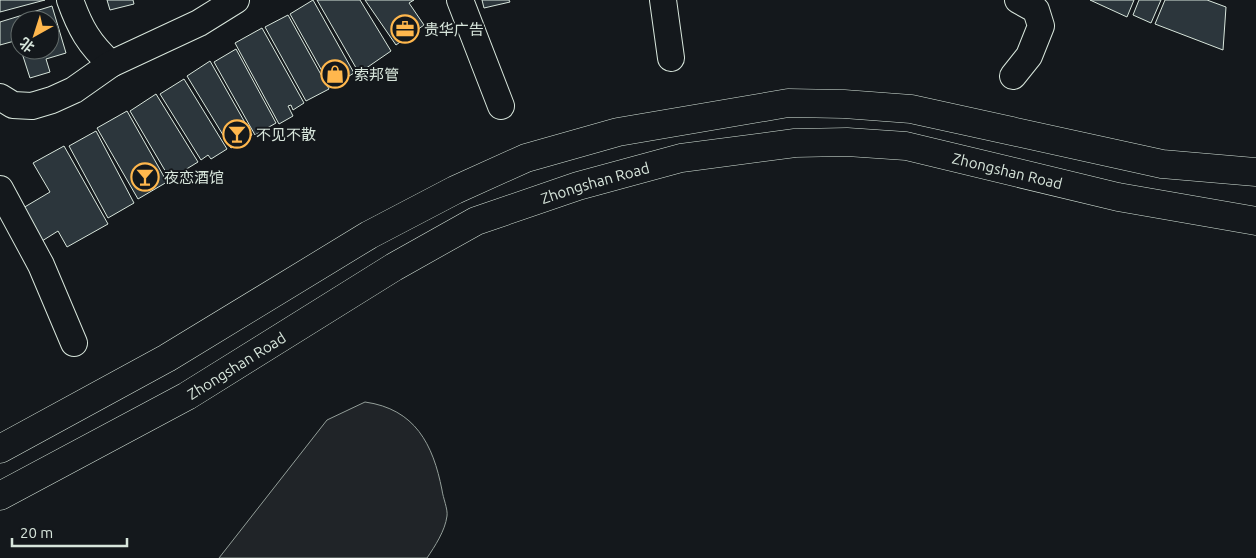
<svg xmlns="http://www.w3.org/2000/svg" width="1256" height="558" font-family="Ubuntu,'Noto Sans SC',sans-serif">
	<rect width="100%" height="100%" fill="#14181c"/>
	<path fill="#202428" stroke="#939e99" d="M 365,402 C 415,409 433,444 442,490 C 443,498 448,509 447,516 C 445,531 435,546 427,558 L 219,558 L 327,420 Z"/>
	<g fill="#2c363c" stroke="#d8e6dc">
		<polygon points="0,0 45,0 0,12"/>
		<polygon points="107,0 133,0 134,4 110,10"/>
		<polygon points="313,0 354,73 331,87 290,14"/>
		<polygon points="317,0 360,0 391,51 359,73"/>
		<polygon points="365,0 414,0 409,3 424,25 396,45"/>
		<polygon points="482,0 509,0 510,2 484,8"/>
		<polygon points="1090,0 1134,0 1127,17"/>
		<polygon points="1139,0 1161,0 1151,23 1133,15"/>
		<polygon points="1165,0 1207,0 1226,7 1223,50 1155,24"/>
		<polygon points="52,6 66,53 46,59 50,72 30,78 21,50 50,50 50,20 20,20 20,46 18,40 0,45 0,22"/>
		<polygon points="288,15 329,89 306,101 265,27"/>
		<polygon points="262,28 304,103 293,110 291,105 288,106 293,116 279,124 235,43"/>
		<polygon points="236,49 276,123 255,135 214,62"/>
		<polygon points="210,61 252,135 231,148 187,76"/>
		<polygon points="184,79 227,149 211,159 208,155 201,160 160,94"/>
		<polygon points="156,94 198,162 170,179 130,111"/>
		<polygon points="127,111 167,182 138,199 97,128"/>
		<polygon points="96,131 134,203 108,218 69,146"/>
		<polygon points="64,146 108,224 67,247 58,231 42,241 23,208 50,192 33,163"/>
	</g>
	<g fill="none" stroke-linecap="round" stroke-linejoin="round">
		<g stroke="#d8e6dc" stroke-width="28">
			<g id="pedestrian">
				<path d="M 70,0 C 80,28 89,44 111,64"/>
				<polyline points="460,0 501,106"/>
				<polyline points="663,0 671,58"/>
				<polyline points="1013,76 1029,56 1041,26 1036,10 1018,0"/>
				<polyline points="0,97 13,105 32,106 52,100 74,90 111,64 199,23 236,0"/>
				<polyline points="0,189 41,265 74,343"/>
			</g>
		</g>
		<g stroke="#d8e6dc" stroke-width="29">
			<g id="primary">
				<polyline points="0,449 167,358 369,235 455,190 526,158 618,132 788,103 844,104 911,109 1162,164 1256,172"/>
				<path id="s1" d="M 0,496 L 187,396 L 394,267 L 476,221 L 578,186 L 681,158 L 795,143 L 847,142 L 906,146 L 1118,197 L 1256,221"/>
			</g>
		</g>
		<use href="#pedestrian" stroke="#14181c" stroke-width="26"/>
		<use href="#primary" stroke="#14181c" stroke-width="28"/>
	</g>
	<defs>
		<g id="office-ring" transform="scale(1.4375)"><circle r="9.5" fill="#14181c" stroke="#ffb74d" stroke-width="1.5"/><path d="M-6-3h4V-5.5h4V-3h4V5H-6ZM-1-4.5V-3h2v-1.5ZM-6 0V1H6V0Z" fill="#ffb74d"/></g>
		<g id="shop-ring" transform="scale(1.4375)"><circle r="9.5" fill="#14181c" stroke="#ffb74d" stroke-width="1.5"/><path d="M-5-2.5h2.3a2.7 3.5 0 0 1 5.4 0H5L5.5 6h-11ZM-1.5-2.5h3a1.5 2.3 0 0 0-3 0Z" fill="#ffb74d"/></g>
		<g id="bar-ring" transform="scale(1.4375)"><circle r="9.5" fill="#14181c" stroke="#ffb74d" stroke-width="1.5"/><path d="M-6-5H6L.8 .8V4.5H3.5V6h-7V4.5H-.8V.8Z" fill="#ffb74d"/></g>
	</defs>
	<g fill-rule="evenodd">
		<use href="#office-ring" x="405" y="29"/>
		<use href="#shop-ring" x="335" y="74"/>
		<use href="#bar-ring" x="237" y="134"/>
		<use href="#bar-ring" x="145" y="177"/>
	</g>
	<g text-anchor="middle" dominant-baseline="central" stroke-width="4" stroke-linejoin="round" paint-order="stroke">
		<g font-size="15" fill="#d8e6dc" stroke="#14181c" text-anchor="start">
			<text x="424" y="29">贵华广告</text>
			<text x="354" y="74">索邦管</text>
			<text x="256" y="134">不见不散</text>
			<text x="164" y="177">夜恋酒馆</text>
		</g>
		<g font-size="15" fill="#d8e6dc" stroke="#14181c">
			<text stroke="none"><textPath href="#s1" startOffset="1095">Zhongshan Road</textPath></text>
			<text stroke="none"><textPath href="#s1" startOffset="675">Zhongshan Road</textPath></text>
			<text stroke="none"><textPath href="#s1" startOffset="270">Zhongshan Road</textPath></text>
		</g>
	</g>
	<g transform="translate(35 35) rotate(219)"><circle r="24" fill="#14181c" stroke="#626a69"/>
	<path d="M0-4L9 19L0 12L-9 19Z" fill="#ffb74d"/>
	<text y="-8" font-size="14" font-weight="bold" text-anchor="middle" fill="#d8e6dc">北</text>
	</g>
	<path d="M12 538v8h115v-8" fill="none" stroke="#d8e6dc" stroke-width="2.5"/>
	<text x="20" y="538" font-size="15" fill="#d8e6dc" stroke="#14181c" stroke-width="4" paint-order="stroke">20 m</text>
</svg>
